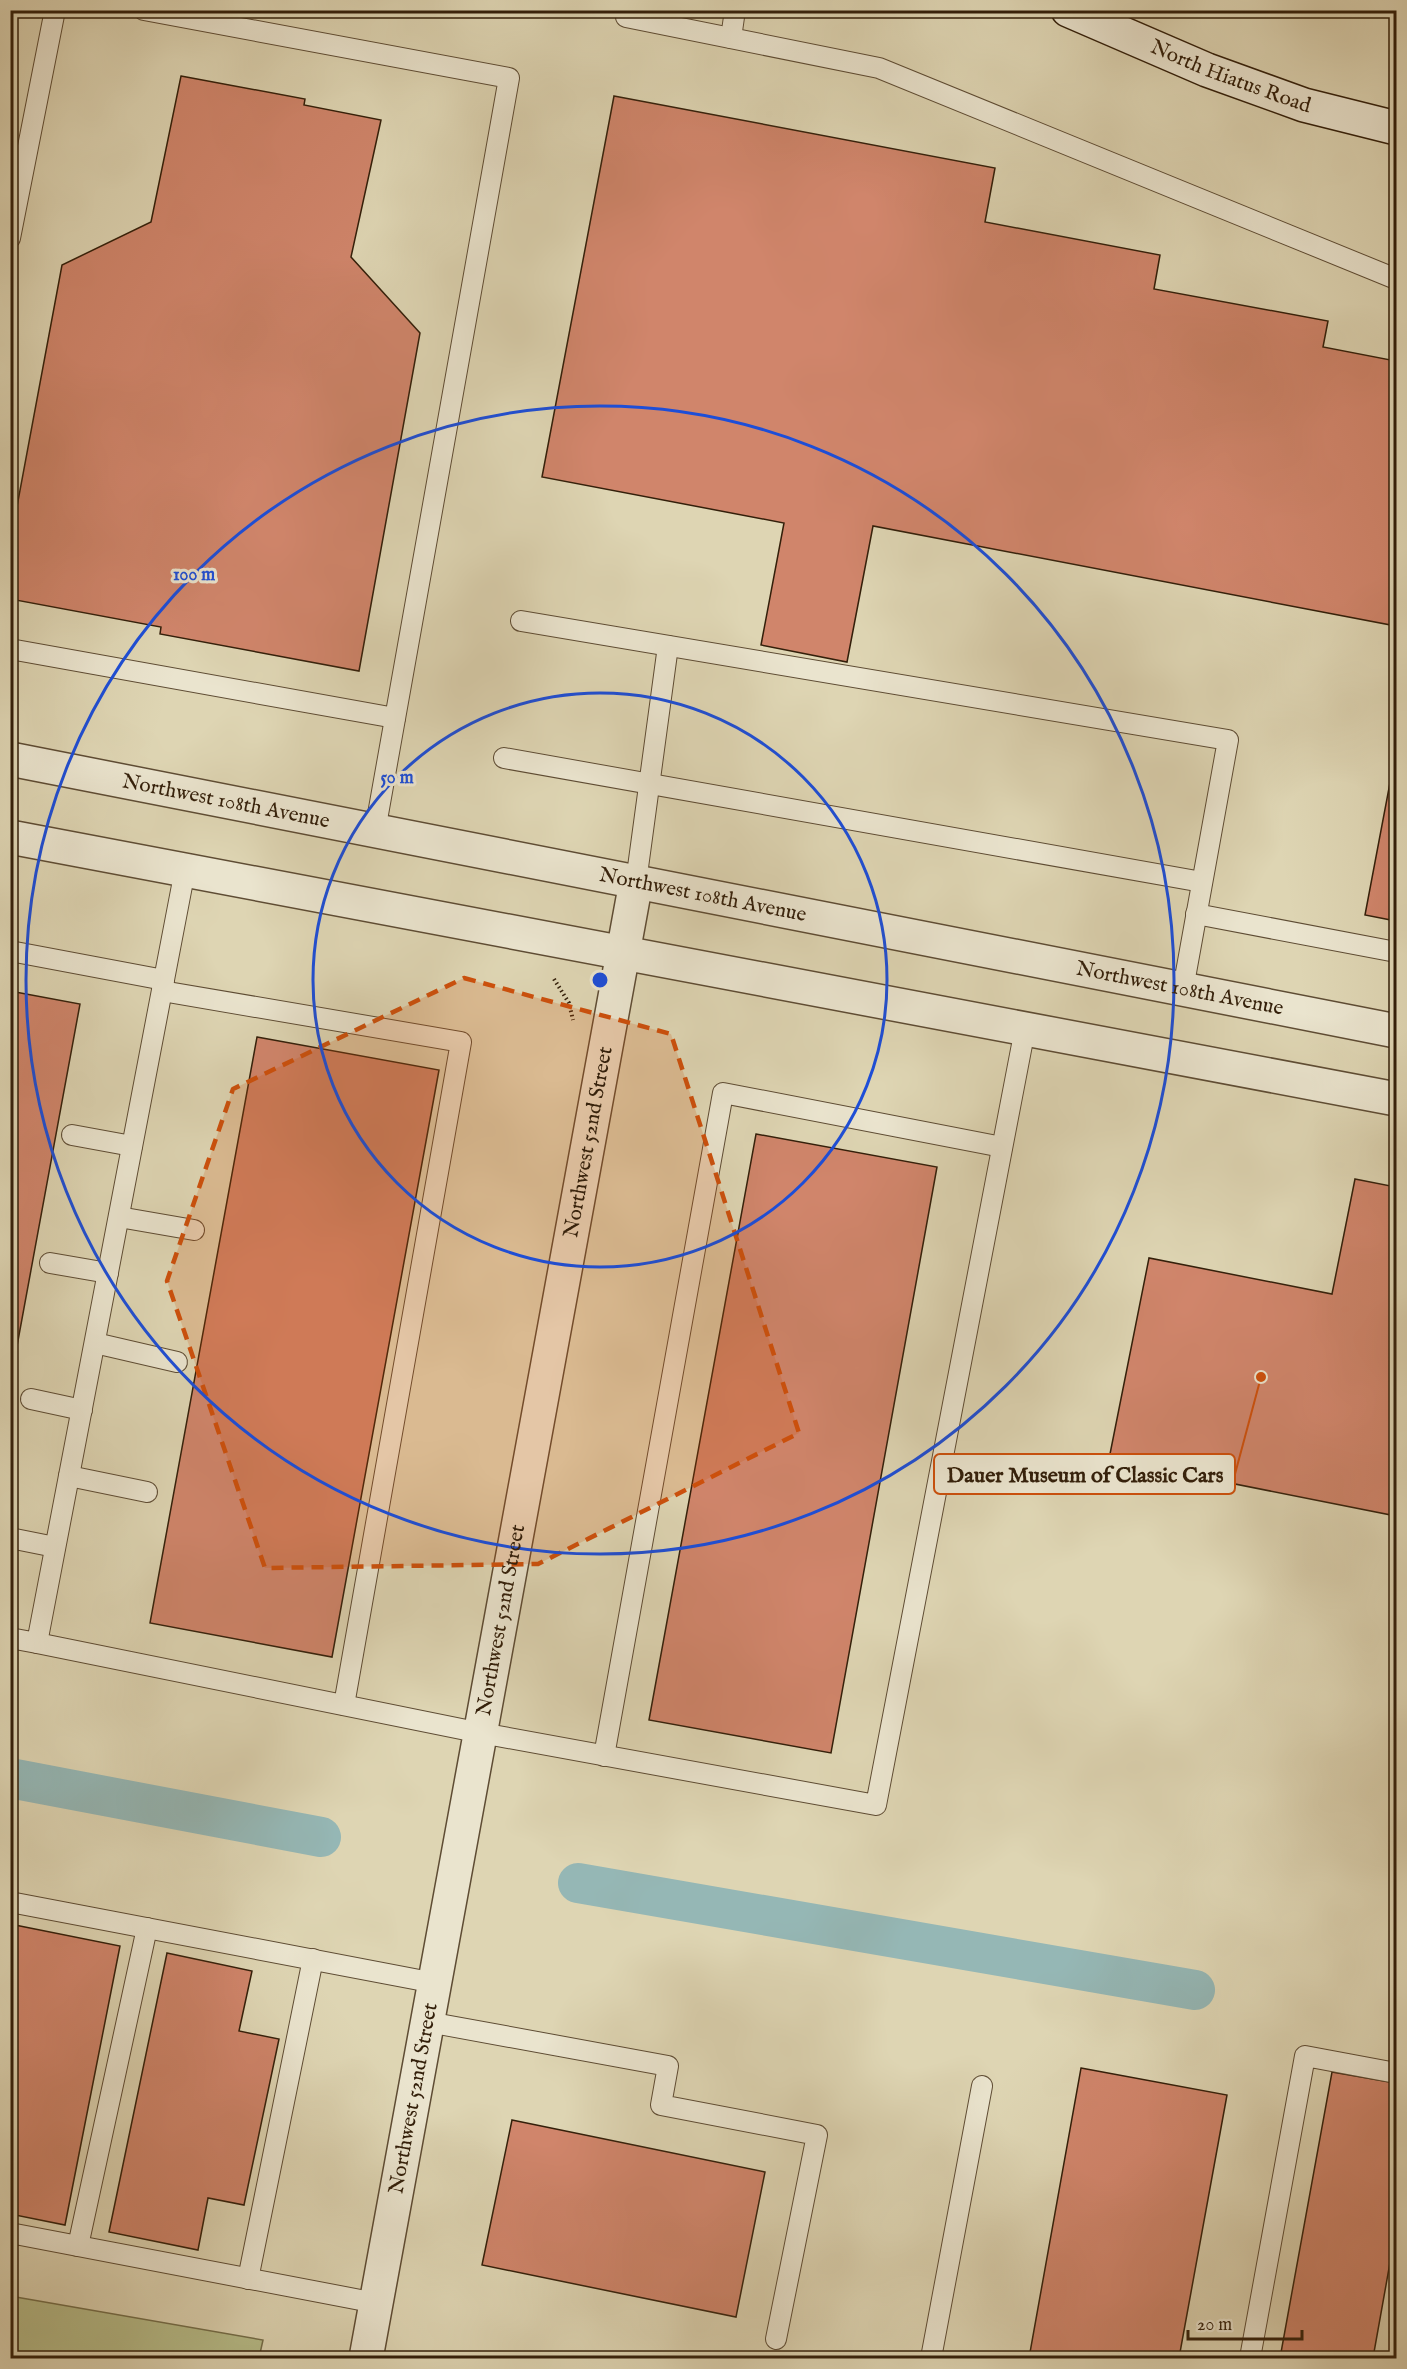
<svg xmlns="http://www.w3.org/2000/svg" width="1407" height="2369" font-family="'IM FELL English',serif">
	<rect width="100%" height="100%" fill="#ded5b3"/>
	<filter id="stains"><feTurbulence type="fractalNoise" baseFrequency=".00333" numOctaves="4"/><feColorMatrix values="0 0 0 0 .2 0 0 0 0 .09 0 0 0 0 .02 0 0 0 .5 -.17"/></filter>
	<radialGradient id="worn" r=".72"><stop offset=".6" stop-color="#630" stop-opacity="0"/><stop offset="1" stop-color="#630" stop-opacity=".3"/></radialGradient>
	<polygon fill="#b6bc89" stroke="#746e4a" stroke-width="1.5" points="10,2296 263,2340 259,2358 11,2358"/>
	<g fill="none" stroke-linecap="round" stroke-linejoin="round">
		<g stroke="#95b7b5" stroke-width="40">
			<polyline points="10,1778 321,1837"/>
			<polyline points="578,1883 1195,1990"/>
		</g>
	</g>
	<g fill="#d0856b" stroke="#331f0a" stroke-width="1.5">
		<polygon points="181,76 305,99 304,105 381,120 351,257 420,333 359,671 160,634 161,627 10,599 10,544 62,265 151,222"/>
		<polygon points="614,96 995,168 985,222 1160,255 1154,289 1328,321 1323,347 1396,361 1396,626 873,526 847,662 761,645 784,523 542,477"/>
		<polygon points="1396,751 1396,921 1365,915"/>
		<polygon points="10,991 80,1004 10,1384"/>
		<polygon points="257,1037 439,1070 332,1657 150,1623"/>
		<polygon points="756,1134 937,1167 831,1753 649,1720"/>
		<polygon points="1355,1179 1396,1187 1396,1516 1109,1459 1149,1258 1332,1294"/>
		<polygon points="10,1924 120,1946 65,2225 10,2214"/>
		<polygon points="167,1953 252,1971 239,2031 279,2039 244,2205 208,2198 198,2250 109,2232"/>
		<polygon points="1081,2068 1227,2095 1179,2358 1029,2358"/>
		<polygon points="1332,2072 1396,2083 1396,2229 1373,2358 1280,2358"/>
		<polygon points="512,2120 765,2172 736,2317 482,2265"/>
	</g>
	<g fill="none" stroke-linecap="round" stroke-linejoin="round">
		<g stroke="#5e4c34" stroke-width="22">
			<g id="lane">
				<polyline points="144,10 509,78 375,831"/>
				<polyline points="626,17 879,68 1396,279"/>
				<polyline points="731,38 735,10"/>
				<polyline points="10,238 55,10"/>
				<polyline points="521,621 1228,740 1183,989"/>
				<polyline points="10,649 395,718"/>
				<polyline points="504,758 1202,882"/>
				<polyline points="636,882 668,646"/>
				<polyline points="1196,914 1396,952"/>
				<polyline points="10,951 164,980"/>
				<polyline points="162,991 461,1042 344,1705"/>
				<polyline points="72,1135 132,1146"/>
				<polyline points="119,1217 194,1230"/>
				<polyline points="50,1263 108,1273"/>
				<polyline points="95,1343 177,1362"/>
				<polyline points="31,1399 82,1410"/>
				<polyline points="69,1476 147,1492"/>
				<polyline points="10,1538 55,1547"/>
				<polyline points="10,1638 37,1643 185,870"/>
				<polyline points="37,1643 481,1733 876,1805 1025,1029"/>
				<polyline points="604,1756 723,1093 1002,1147"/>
				<polyline points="10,1902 435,1983"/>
				<polyline points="428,2022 668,2066 661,2105 817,2135 776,2339"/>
				<polyline points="10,2233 376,2303"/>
				<polyline points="78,2246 147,1928"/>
				<polyline points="248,2279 313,1959"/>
				<polyline points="931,2358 982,2086"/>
				<polyline points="1250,2358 1305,2056 1396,2073"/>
			</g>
		</g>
		<g stroke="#5e4c34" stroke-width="36">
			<g id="street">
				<path id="s1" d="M 10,759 L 1396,1031"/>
				<polyline points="10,837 1396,1099"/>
				<path id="s2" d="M 366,2358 L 636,882"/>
			</g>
		</g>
		<g stroke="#331f0a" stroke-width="36">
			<g id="secondary">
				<path id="s3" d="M 1068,10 L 1207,70 L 1304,105 L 1396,128"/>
			</g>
		</g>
		<polyline stroke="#331f0a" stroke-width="4" stroke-dasharray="1.5 3" stroke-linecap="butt" points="554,979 569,1003 573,1020"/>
		<use href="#lane" stroke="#eae4ce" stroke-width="20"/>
		<use href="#street" stroke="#eae4ce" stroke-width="33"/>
		<use href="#secondary" stroke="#eae4ce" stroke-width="33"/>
	</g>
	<path fill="#cd500c" fill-opacity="0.2" stroke="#cd500c" stroke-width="4.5" stroke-dasharray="12 8" stroke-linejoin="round" d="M 464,978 L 671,1034 L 799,1433 L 538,1564 L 265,1568 L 167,1281 L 233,1089 Z"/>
	<g fill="none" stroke="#1d4ed8" stroke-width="3">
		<circle cx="600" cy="980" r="287"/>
		<circle cx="600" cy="980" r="574"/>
	</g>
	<g text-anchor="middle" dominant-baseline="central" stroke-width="6" stroke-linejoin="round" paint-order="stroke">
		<g font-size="21" fill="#331f0a" stroke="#eae4ce">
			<text stroke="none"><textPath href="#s3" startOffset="176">North Hiatus Road</textPath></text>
			<text stroke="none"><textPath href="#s1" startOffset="220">Northwest 108th Avenue</textPath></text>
			<text stroke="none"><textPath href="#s1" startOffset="706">Northwest 108th Avenue</textPath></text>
			<text stroke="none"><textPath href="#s1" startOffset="1192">Northwest 108th Avenue</textPath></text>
			<text stroke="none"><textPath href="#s2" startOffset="1236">Northwest 52nd Street</textPath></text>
			<text stroke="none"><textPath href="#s2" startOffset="750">Northwest 52nd Street</textPath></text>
			<text stroke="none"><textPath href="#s2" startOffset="264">Northwest 52nd Street</textPath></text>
		</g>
	</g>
	<circle cx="600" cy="980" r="9" fill="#1d4ed8" stroke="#eae4ce" stroke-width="3"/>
	<g font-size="18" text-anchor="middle" font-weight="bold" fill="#1d4ed8" stroke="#eae4ce" stroke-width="6" stroke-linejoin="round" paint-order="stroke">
		<text x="194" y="580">100 m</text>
		<text x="397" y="783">50 m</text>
	</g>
	<path fill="none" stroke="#cd500c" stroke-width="2" d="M1261 1377L1235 1474"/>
	<circle fill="#cd500c" stroke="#eae4ce" stroke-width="2" cx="1261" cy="1377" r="6"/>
	<rect fill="#eae4ce" stroke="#cd500c" stroke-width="2" x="934" y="1454" width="301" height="40" rx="6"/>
	<g font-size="22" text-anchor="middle" font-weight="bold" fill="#331f0a">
		<text x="1085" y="1482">Dauer Museum of Classic Cars</text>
	</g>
	<rect width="1407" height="2369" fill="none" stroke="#ded5b3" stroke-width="36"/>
	<rect x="12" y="12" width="1383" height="2345" fill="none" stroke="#331f0a" stroke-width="3"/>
	<rect x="18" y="18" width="1371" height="2333" fill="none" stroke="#331f0a" stroke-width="1.5"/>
	<path d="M1188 2330v9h114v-9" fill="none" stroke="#331f0a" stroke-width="3"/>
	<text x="1197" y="2330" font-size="18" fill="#331f0a" stroke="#eae4ce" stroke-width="4.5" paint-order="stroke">20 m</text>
	<rect width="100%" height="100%" filter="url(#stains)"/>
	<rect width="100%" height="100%" fill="url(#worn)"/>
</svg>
